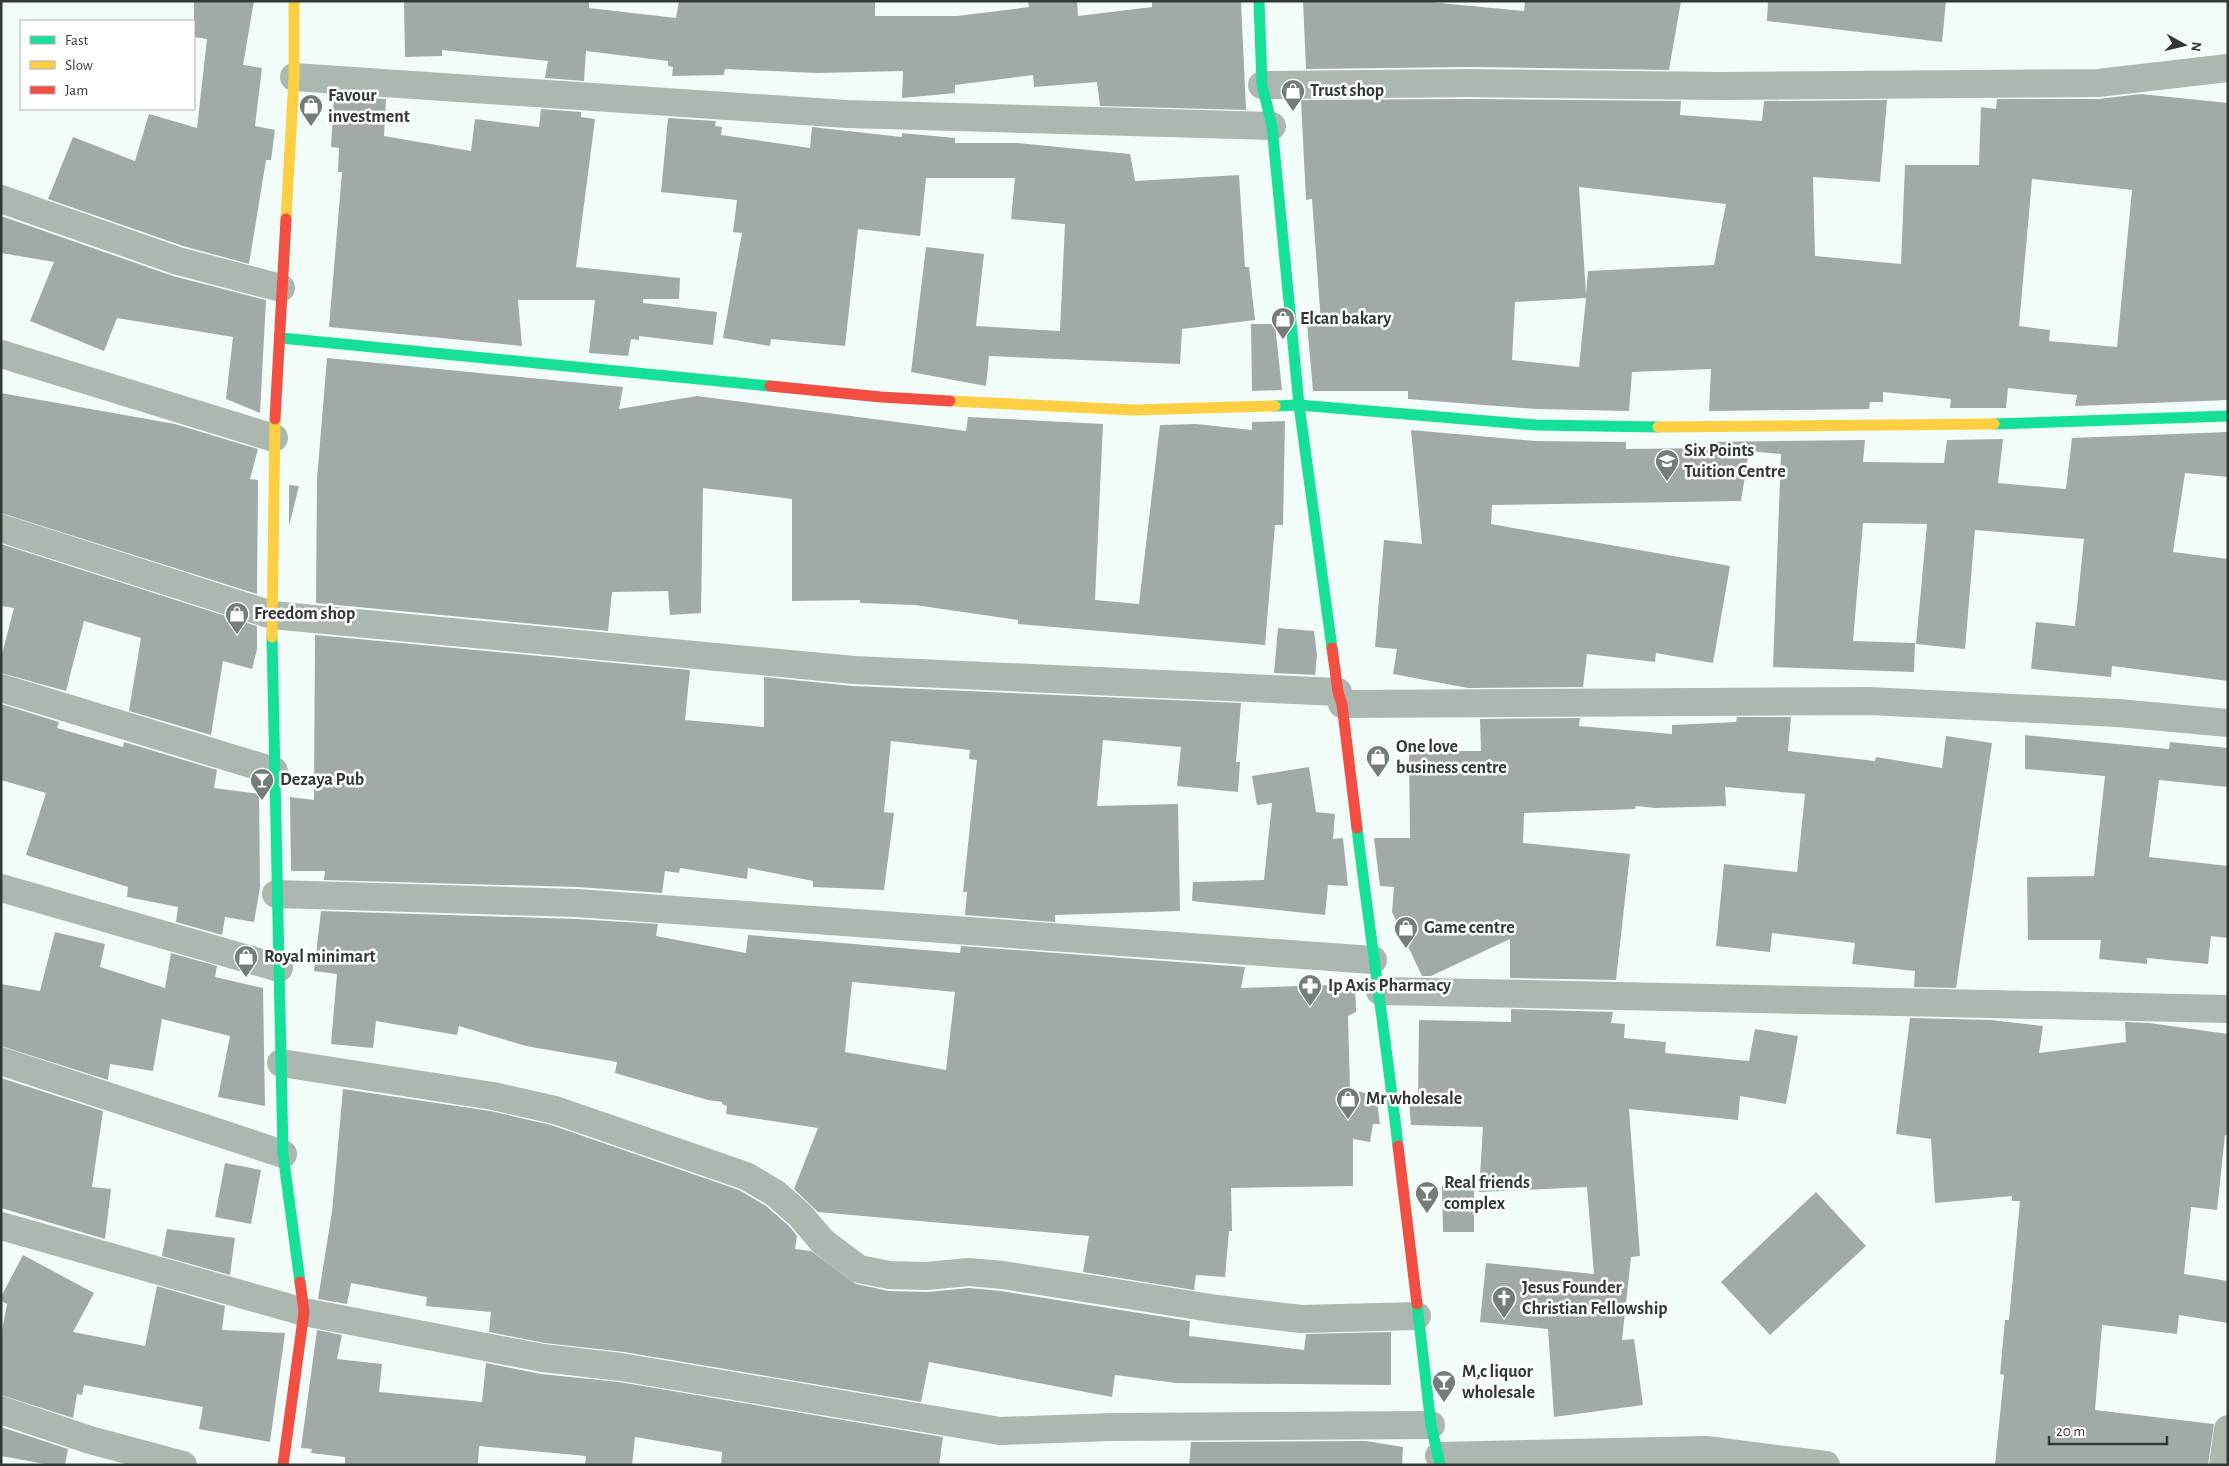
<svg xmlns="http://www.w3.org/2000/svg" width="2229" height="1466" font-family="'Alegreya Sans',sans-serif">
	<rect width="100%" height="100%" fill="#f2fcf9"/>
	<g fill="#a2aaa9" fill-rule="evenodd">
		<polygon points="194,1 254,1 243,65 262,68 255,126 275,130 271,160 266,160 249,264 183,246 48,199 73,137 135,161 149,114 197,128 207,39 194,37"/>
		<polygon points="404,1 589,1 589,8 676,18 679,1 875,1 875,16 957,16 1029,7 1028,1 1077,1 1078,16 1152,7 1152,1 1241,1 1246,110 1100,106 1097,82 1034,87 1033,75 955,85 955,93 902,98 903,71 817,73 725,69 724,75 672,76 673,67 668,66 668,61 586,51 584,81 545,78 548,61 442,50 442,56 405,57"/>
		<polygon points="1303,1 1419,1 1524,11 1525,1 1681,1 1669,70 1469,67 1306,69"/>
		<polygon points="1768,1 1946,1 1942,42 1767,21"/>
		<path d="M 2141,94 L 2228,103 L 2228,400 L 2075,406 L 2077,395 L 2008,388 L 2006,408 L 1950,408 L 1951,399 L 1883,392 L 1883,402 L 1870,402 L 1869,409 L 1709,411 L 1711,369 L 1632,372 L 1629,411 L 1537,409 L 1408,399 L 1408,391 L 1313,391 L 1307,323 L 1321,323 L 1312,199 L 1306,200 L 1301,100 L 1469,99 L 1681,101 L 1680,115 L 1762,121 L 1764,101 L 1887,100 L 1880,182 L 1813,177 L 1815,256 L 1901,264 L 1905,165 L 1979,165 L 1981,107 L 1996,109 L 1997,99 L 2098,99 ZM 2032,179 L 2132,190 L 2117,347 L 2049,341 L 2050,330 L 2019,326 ZM 1579,187 L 1726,204 L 1714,265 L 1588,271 L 1586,294 ZM 1586,298 L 1579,367 L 1512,360 L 1515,302 Z"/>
		<polygon points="334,96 386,99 384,136 471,151 475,119 539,127 541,109 581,112 581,117 595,119 576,267 680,278 679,299 643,299 643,303 717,312 713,345 639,336 639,340 631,339 628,356 589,353 595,300 518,300 522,346 329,327 342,172 338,172 339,148 331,147"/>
		<polygon points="668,118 716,121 715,126 722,127 721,135 810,148 812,127 902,137 902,133 955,138 955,143 1017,143 1130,154 1135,181 1239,175 1245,267 1249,267 1255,320 1182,329 1180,364 989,356 986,386 911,372 926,247 984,254 976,326 1060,331 1065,224 1011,219 1015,178 926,178 920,236 858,229 845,346 771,339 770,346 723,338 742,233 733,232 737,200 661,192"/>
		<polygon points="1,216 173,276 266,300 260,413 226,399 233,337 117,318 104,351 30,321 54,262 1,253"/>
		<polygon points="1251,324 1275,324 1282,390 1252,391"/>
		<polygon points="327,358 623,387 619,409 697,396 966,431 968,417 1103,424 1095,600 1139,604 1160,425 1196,424 1252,430 1252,422 1285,421 1283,525 1275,525 1265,645 1018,624 1018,620 915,605 860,603 860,600 792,601 792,499 703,488 701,613 670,615 668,591 612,592 608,631 316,603 317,479"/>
		<polygon points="1,393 175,424 258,449 250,479 258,480 257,594 1,513"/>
		<polygon points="1411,430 1535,441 1626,442 1626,449 1708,448 1708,442 1865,440 1863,462 1944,463 1947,440 2003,439 1998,483 2066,489 2072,438 2228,432 2228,477 2185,473 2173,552 2228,559 2228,681 2112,666 2111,677 2031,669 2036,622 2075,626 2084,539 1975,530 1965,649 1916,644 1927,524 1863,523 1853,641 1915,643 1914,672 1773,667 1781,454 1749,451 1741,501 1492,505 1491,524 1730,566 1713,663 1656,653 1655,662 1587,654 1583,687 1468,688 1393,674 1397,649 1375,647 1384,540 1422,544"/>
		<polygon points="289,485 299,486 289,526"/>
		<polygon points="1,544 257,626 257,649 252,669 223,661 211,735 129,711 141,638 84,621 66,691 1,673 1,658 14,608 1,606"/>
		<polygon points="1278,628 1314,631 1317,655 1315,675 1274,673"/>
		<polygon points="315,635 690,670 685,720 764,727 764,677 853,686 1241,703 1236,762 1240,762 1238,792 1177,786 1181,747 1103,740 1097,806 1178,804 1180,911 1055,915 1055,922 965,915 967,892 963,892 977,760 969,759 970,750 891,741 884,812 894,813 884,890 813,887 813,881 748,868 747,879 680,868 679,873 665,871 662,893 578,887 324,880 325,871 291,871 290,797 314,800"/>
		<polygon points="1,704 59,722 57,728 123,747 124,742 217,770 214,788 259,794 260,887 254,922 225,917 222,935 176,922 178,907 127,897 128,887 26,855 46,793 1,780"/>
		<polygon points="1737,717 1791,717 1788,751 1875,761 1876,757 1942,768 1946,736 1992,743 1956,988 1914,987 1915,971 1852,964 1855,943 1772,933 1770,952 1716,946 1724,864 1797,872 1805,794 1725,787 1726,806 1655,808 1636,806 1635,809 1524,813 1523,843 1630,854 1616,980 1510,978 1510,939 1431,976 1422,976 1392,912 1394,887 1380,886 1374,838 1410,838 1409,751 1481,751 1480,719 1580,718 1579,726 1672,734 1672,725 1736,722"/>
		<polygon points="2025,735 2169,749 2170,742 2228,748 2228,787 2159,780 2149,857 2228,866 2228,938 2211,936 2208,964 2147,958 2147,964 2099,959 2101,940 2028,940 2027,877 2094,876 2105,776 2025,769"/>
		<polygon points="1309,767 1316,812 1335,814 1333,839 1343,838 1348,886 1328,885 1325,915 1192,901 1193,882 1264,880 1272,803 1257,805 1252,776"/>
		<path d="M 321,911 L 576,919 L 658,924 L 656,936 L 746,953 L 748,935 L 960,953 L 961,946 L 1245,967 L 1241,988 L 1355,984 L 1356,1012 L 1348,1016 L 1350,1090 L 1376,1095 L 1380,1124 L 1373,1124 L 1370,1142 L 1353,1139 L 1353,1186 L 1231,1188 L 1232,1231 L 1229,1231 L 1225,1277 L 1196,1275 L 1194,1290 L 1083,1272 L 1089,1236 L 818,1212 L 794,1189 L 818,1128 L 726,1114 L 727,1106 L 722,1104 L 722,1102 L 708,1100 L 615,1073 L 617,1062 L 526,1046 L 459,1026 L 457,1035 L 376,1021 L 373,1048 L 331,1044 L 337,974 L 314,971 ZM 852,982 L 955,992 L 946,1070 L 845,1052 Z"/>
		<polygon points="55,932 105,944 100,967 165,988 171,953 217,966 215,977 263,988 265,1106 218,1097 230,1036 162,1019 153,1071 110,1064 108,1080 1,1046 1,984 40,991"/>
		<polygon points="1511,1009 1613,1012 1611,1023 1625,1024 1624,1038 1666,1042 1665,1053 1749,1061 1755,1029 1798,1036 1786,1104 1740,1096 1738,1120 1629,1109 1640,1256 1631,1257 1622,1340 1634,1339 1643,1405 1554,1417 1548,1329 1480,1322 1486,1263 1594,1274 1587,1187 1479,1192 1483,1127 1411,1125 1409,1101 1418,1103 1419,1020 1511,1022"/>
		<polygon points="1910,1018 1991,1020 2043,1026 2039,1053 2126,1042 2125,1022 2149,1023 2228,1034 2228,1135 2225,1135 2217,1210 2191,1207 2184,1274 2228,1281 2228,1323 2179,1315 2177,1334 2102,1325 2095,1410 2214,1424 2208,1465 1995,1465 2004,1375 2000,1374 2005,1320 2009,1320 2020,1201 2012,1201 2012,1196 1935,1203 1931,1139 1896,1134"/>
		<polygon points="1,1078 103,1111 92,1187 111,1189 105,1239 1,1208"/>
		<polygon points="343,1089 490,1111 551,1125 739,1190 766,1206 789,1226 797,1236 795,1249 811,1251 856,1284 889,1291 927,1292 969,1288 1001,1291 1190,1321 1189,1336 1304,1350 1306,1334 1391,1332 1391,1385 1176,1383 1115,1375 1112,1397 929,1362 921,1402 624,1352 545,1343 489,1332 491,1312 426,1306 427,1297 351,1283 347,1304 318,1299 332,1212"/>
		<polygon points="225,1163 261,1170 251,1224 215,1217"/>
		<polygon points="1474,1185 1474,1232 1443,1232 1442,1186"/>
		<polygon points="1816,1192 1866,1246 1770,1335 1721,1282"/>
		<polygon points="167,1229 235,1238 230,1275 162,1256"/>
		<polygon points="23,1255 94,1293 73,1332 145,1346 157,1286 225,1306 222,1330 285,1333 270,1442 199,1429 203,1407 84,1385 82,1395 77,1394 73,1418 1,1395 1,1335 7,1304 1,1301 1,1297"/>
		<polygon points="317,1330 342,1335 337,1359 382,1364 379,1392 482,1402 486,1363 541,1374 619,1382 943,1437 939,1465 721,1465 722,1452 635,1437 632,1465 585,1465 586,1456 479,1446 478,1465 345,1465 345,1457 311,1453 312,1449 301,1448"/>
		<polygon points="1,1427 68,1449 65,1465 51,1465 1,1456"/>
		<polygon points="1366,1441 1403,1447 1402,1465 1189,1465 1191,1442"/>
	</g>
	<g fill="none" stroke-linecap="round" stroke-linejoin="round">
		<g stroke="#acb8af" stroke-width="28">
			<polyline points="294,77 847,114 1272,126"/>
			<polyline points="1262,85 1469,83 1722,86 2098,83 2228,68"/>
			<polyline points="1,199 178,261 281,288"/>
			<polyline points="1,354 274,438"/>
			<polyline points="1,528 272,615 854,670 1338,692"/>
			<polyline points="1,688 274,771"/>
			<polyline points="1342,704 1869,701 2118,713 2228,723"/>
			<polyline points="1,888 279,968"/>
			<polyline points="276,894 577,903 1373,960"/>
			<polyline points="1380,991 2228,1009"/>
			<polyline points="1,1061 283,1154"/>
			<polyline points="281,1063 493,1096 555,1110 746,1176 775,1193 800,1215 823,1242 859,1269 889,1275 926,1276 969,1272 1003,1275 1217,1309 1301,1319 1417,1316"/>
			<polyline points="1,1226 304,1312 543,1358 621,1367 1000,1431 1112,1427 1431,1425"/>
			<polyline points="1,1410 90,1440 183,1465"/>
			<polyline points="1439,1456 1706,1450 1826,1465"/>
			<polyline points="2223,1465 2228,1429"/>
		</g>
		<g stroke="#16e098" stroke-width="11">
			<polyline points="1259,1 1262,85 1272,126 1299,405 1332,648"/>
			<polyline points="281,338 770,386"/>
			<polyline points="1275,406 1299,405 1536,425 1658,427"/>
			<polyline points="1994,424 2228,416"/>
			<polyline points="272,637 283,1154 300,1282"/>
			<path d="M 1357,828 C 1370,934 1386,1040 1398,1146"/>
			<polyline points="1417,1304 1431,1425 1440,1465"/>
		</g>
		<g stroke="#ffcf43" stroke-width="11">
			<polyline points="286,219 294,77 294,1"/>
			<polyline points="950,401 1133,410 1275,406"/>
			<polyline points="1658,427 1994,424"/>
			<polyline points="272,637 275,419"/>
		</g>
		<g stroke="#f24e42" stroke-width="11">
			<polyline points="770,386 881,397 950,401"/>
			<polyline points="275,419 286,219"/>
			<polyline points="1332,648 1338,692 1342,704 1357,828"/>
			<polyline points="1398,1146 1417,1304"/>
			<polyline points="283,1465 304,1312 300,1282"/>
		</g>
	</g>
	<defs>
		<g id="shop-pin" transform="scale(1.25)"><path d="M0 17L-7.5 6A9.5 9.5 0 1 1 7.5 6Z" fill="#757d7a" stroke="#fff"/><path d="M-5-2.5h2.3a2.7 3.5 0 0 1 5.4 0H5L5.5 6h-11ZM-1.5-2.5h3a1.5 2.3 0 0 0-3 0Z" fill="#fff"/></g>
		<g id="school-pin" transform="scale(1.25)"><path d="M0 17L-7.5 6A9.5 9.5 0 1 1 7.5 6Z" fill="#757d7a" stroke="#fff"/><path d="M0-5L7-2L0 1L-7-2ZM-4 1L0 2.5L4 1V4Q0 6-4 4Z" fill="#fff"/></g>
		<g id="bar-pin" transform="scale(1.25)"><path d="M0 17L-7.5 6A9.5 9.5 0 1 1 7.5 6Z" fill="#757d7a" stroke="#fff"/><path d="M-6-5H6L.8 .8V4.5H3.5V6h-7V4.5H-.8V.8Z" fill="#fff"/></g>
		<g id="pharmacy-pin" transform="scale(1.25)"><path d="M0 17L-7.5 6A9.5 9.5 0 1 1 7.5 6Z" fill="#757d7a" stroke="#fff"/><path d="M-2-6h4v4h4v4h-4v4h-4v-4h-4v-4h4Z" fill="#fff"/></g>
		<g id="church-pin" transform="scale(1.25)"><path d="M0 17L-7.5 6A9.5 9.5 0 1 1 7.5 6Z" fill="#757d7a" stroke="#fff"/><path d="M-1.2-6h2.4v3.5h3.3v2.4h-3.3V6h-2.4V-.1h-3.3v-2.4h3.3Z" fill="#fff"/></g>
	</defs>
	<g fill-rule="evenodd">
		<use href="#shop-pin" x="1293" y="91"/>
		<use href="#shop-pin" x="311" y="106"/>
		<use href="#shop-pin" x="1283" y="319"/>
		<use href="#school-pin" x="1667" y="461"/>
		<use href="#shop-pin" x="237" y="614"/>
		<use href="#shop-pin" x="1378" y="757"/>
		<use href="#bar-pin" x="262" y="780"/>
		<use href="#shop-pin" x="1406" y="928"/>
		<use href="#shop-pin" x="246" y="957"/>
		<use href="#pharmacy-pin" x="1310" y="986"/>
		<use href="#shop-pin" x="1348" y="1099"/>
		<use href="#bar-pin" x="1427" y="1193"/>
		<use href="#church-pin" x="1504" y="1298"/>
		<use href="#bar-pin" x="1444" y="1382"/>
	</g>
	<g text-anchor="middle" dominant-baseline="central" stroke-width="5" stroke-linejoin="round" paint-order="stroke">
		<g font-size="18" font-weight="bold" fill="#323836" stroke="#fff" text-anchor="start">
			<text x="1310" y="91">Trust shop</text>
			<text x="328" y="96">Favour<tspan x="328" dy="21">investment</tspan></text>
			<text x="1300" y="319">Elcan bakary</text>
			<text x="1684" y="451">Six Points<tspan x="1684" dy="21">Tuition Centre</tspan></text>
			<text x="254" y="614">Freedom shop</text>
			<text x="1396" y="747">One love<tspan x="1396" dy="21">business centre</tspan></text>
			<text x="280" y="780">Dezaya Pub</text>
			<text x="1424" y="928">Game centre</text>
			<text x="264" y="957">Royal minimart</text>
			<text x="1328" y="986">Ip Axis Pharmacy</text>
			<text x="1366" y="1099">Mr wholesale</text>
			<text x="1444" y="1183">Real friends<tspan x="1444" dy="21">complex</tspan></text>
			<text x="1522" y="1288">Jesus Founder<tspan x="1522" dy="21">Christian Fellowship</tspan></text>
			<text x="1462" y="1372">M,c liquor<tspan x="1462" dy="21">wholesale</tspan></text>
		</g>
	</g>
	<rect width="2229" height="1466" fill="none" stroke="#323836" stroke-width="5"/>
	<rect x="20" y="20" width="175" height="90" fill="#ffffff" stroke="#adafaf"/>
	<rect x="30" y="36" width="25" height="8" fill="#16e098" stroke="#adafaf"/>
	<text x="65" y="45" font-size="15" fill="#323836">Fast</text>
	<rect x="30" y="61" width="25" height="8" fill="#ffcf43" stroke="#adafaf"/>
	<text x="65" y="70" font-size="15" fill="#323836">Slow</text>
	<rect x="30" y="86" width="25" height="8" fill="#f24e42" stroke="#adafaf"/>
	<text x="65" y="95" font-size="15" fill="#323836">Jam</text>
	<g transform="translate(2184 45) rotate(98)" stroke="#ffffff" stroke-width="4" paint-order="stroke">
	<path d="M0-4L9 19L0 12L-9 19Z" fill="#323836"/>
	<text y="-8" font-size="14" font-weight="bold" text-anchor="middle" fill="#323836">N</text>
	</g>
	<path d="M2049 1436v8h118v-8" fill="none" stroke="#323836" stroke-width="2.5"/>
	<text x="2056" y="1436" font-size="15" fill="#323836" stroke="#ffffff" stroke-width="4" paint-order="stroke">20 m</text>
</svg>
